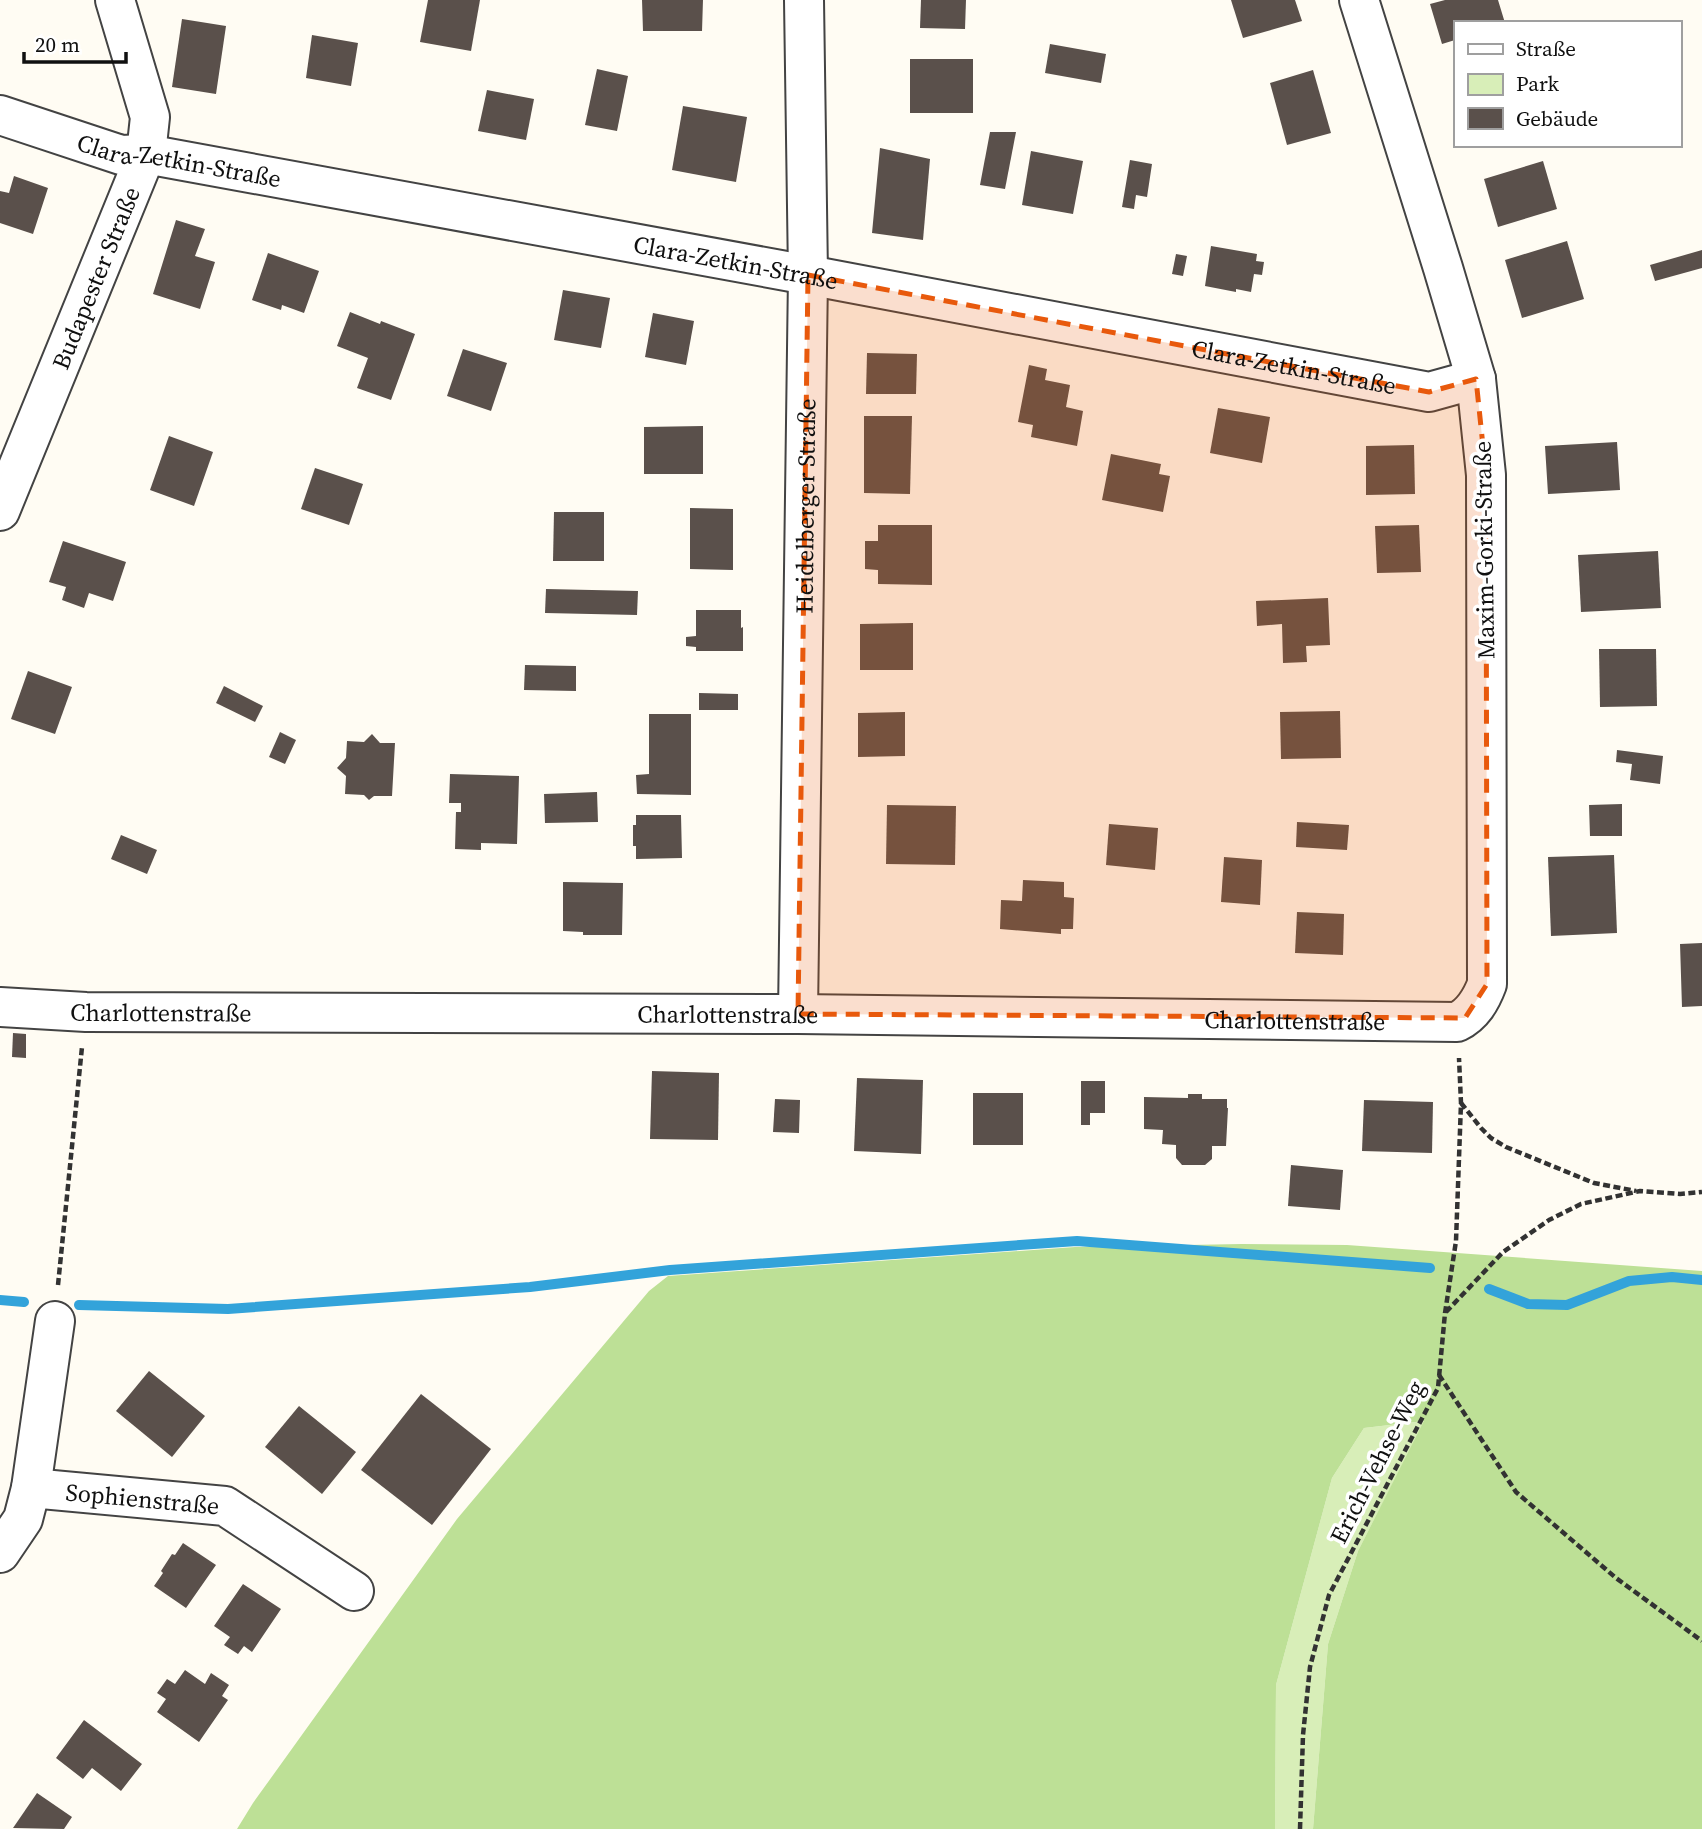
<svg xmlns="http://www.w3.org/2000/svg" width="1702" height="1829" font-family="'Source Serif 4',serif">
	<rect width="100%" height="100%" fill="#fffcf3"/>
	<polygon fill="#d8eeb8" points="1425,1421 1358,1551 1328,1644 1313,1829 1275,1829 1276,1685 1332,1478 1364,1428"/>
	<polygon fill="#bde096" points="1242,1244 1347,1245 1702,1271 1702,1829 1313,1829 1328,1644 1358,1551 1424,1421 1364,1428 1332,1478 1276,1685 1275,1829 237,1829 253,1803 457,1519 649,1291 668,1276 1075,1247"/>
	<g fill="none" stroke-linecap="round" stroke-linejoin="round">
		<g stroke="#33a3da" stroke-width="10">
			<polyline points="1489,1289 1528,1304 1567,1305 1629,1281 1672,1277 1702,1280"/>
			<polyline points="0,1300 24,1302"/>
			<polyline points="79,1305 228,1309 530,1287 670,1270 1077,1241 1430,1268"/>
		</g>
	</g>
	<g fill="#5a504b">
		<polygon points="428,0 480,0 471,51 420,42"/>
		<polygon points="642,0 703,0 702,31 643,31"/>
		<polygon points="921,0 966,0 965,29 920,28"/>
		<polygon points="1231,0 1295,0 1302,21 1243,38"/>
		<polygon points="1445,0 1498,0 1505,23 1455,23 1455,40 1442,44 1430,4"/>
		<polygon points="182,19 226,26 216,94 172,87"/>
		<polygon points="312,35 358,43 351,86 306,78"/>
		<polygon points="1050,44 1106,54 1101,83 1045,73"/>
		<rect x="910" y="59" width="63" height="54"/>
		<polygon points="597,69 628,76 617,131 585,125"/>
		<polygon points="1313,70 1331,133 1287,145 1270,83"/>
		<polygon points="487,90 534,99 526,140 478,131"/>
		<polygon points="683,106 747,117 736,182 672,170"/>
		<polygon points="990,132 1016,132 1005,189 980,185"/>
		<polygon points="880,148 930,159 923,240 872,233"/>
		<polygon points="1031,151 1083,161 1073,214 1022,205"/>
		<polygon points="1130,160 1152,164 1147,197 1136,195 1134,209 1122,207"/>
		<polygon points="1543,161 1557,209 1498,227 1484,179"/>
		<polygon points="14,176 48,188 33,234 0,223 0,191 9,193"/>
		<polygon points="176,220 205,229 195,256 215,262 200,309 153,294"/>
		<polygon points="1567,241 1584,299 1522,318 1505,260"/>
		<polygon points="1211,246 1257,254 1256,261 1264,262 1262,275 1254,274 1251,292 1236,289 1236,292 1205,286"/>
		<polygon points="1702,250 1702,268 1655,281 1650,265"/>
		<polygon points="268,253 319,271 304,313 282,305 281,310 252,300"/>
		<polygon points="1176,254 1187,256 1183,276 1172,274"/>
		<polygon points="563,290 610,298 601,348 554,340"/>
		<polygon points="350,312 380,324 381,321 415,334 391,400 357,388 368,358 337,346"/>
		<polygon points="653,313 694,321 686,365 645,357"/>
		<polygon points="463,349 507,363 491,411 447,396"/>
		<polygon points="867,353 917,354 916,394 866,394"/>
		<polygon points="1029,365 1047,369 1045,380 1070,385 1066,407 1083,411 1077,446 1031,437 1033,425 1018,422"/>
		<polygon points="1218,408 1270,417 1262,463 1210,453"/>
		<polygon points="864,416 912,416 910,494 864,493"/>
		<polygon points="703,426 703,474 644,474 644,427"/>
		<polygon points="169,436 213,452 194,506 150,490"/>
		<polygon points="1617,442 1620,490 1548,494 1545,446"/>
		<polygon points="1414,445 1415,494 1366,495 1366,446"/>
		<polygon points="1111,454 1161,464 1159,474 1170,476 1163,512 1102,500"/>
		<polygon points="315,468 363,484 349,525 301,509"/>
		<polygon points="690,508 733,509 733,570 690,569"/>
		<polygon points="554,512 604,512 604,561 553,561"/>
		<polygon points="878,525 932,525 932,585 878,584 878,570 865,569 865,541 878,541"/>
		<polygon points="1419,525 1421,572 1377,573 1375,526"/>
		<polygon points="63,541 126,562 113,601 89,593 84,608 62,600 66,587 49,582"/>
		<polygon points="1658,551 1661,608 1581,612 1578,555"/>
		<polygon points="546,589 638,591 637,615 545,613"/>
		<polygon points="1328,598 1330,645 1306,646 1307,662 1283,663 1282,624 1257,626 1256,601"/>
		<polygon points="696,610 741,610 741,628 743,627 743,651 696,651 696,647 686,646 686,637 696,636"/>
		<polygon points="913,623 913,670 860,670 860,624"/>
		<polygon points="1599,649 1656,649 1657,706 1600,707"/>
		<polygon points="525,665 576,666 576,691 524,690"/>
		<polygon points="28,671 72,687 55,734 11,719"/>
		<polygon points="224,686 263,706 255,722 216,703"/>
		<polygon points="699,693 738,694 738,710 699,710"/>
		<polygon points="1340,711 1341,758 1281,759 1280,712"/>
		<polygon points="905,712 905,756 858,757 858,713"/>
		<polygon points="649,714 691,714 691,795 637,794 636,775 649,774"/>
		<polygon points="280,732 296,740 285,764 269,757"/>
		<polygon points="372,734 380,743 395,743 392,796 374,796 369,800 364,795 345,794 346,776 337,768 346,758 347,741 364,742"/>
		<polygon points="1617,750 1663,756 1660,784 1630,780 1632,764 1616,762"/>
		<polygon points="450,774 519,776 517,844 481,843 481,850 455,849 456,812 461,812 461,803 449,803"/>
		<polygon points="597,792 598,822 545,823 544,794"/>
		<polygon points="1622,804 1622,836 1590,836 1589,805"/>
		<polygon points="887,805 956,806 955,865 886,864"/>
		<polygon points="636,815 681,815 682,858 636,859 636,846 633,846 633,825 636,825"/>
		<polygon points="1297,822 1349,825 1347,850 1296,847"/>
		<polygon points="1109,824 1158,828 1155,870 1106,865"/>
		<polygon points="121,835 157,850 147,874 111,859"/>
		<polygon points="1614,855 1617,933 1551,936 1548,857"/>
		<polygon points="1224,857 1262,860 1260,905 1221,902"/>
		<polygon points="1023,880 1064,882 1064,897 1074,898 1073,929 1061,929 1061,934 1000,929 1001,900 1022,901"/>
		<polygon points="563,882 623,883 622,935 583,935 583,932 563,931"/>
		<polygon points="1297,912 1344,914 1343,955 1295,953"/>
		<polygon points="1702,943 1702,1006 1682,1007 1680,944"/>
		<polygon points="13,1033 26,1034 26,1058 12,1057"/>
		<polygon points="652,1071 719,1073 718,1140 650,1139"/>
		<polygon points="857,1078 923,1080 921,1154 854,1151"/>
		<polygon points="1081,1081 1105,1081 1105,1113 1090,1113 1090,1125 1081,1125"/>
		<rect x="973" y="1093" width="50" height="52"/>
		<polygon points="1188,1094 1202,1094 1202,1099 1227,1099 1227,1108 1228,1108 1226,1146 1212,1146 1212,1159 1205,1165 1182,1165 1176,1158 1176,1145 1162,1144 1163,1130 1144,1129 1144,1097 1188,1098"/>
		<polygon points="775,1099 800,1100 799,1133 773,1132"/>
		<polygon points="1364,1100 1433,1102 1432,1153 1362,1151"/>
		<polygon points="1291,1165 1343,1170 1340,1210 1288,1206"/>
		<polygon points="149,1371 205,1416 172,1457 116,1411"/>
		<polygon points="421,1394 491,1449 432,1525 361,1470"/>
		<polygon points="299,1406 356,1452 322,1494 265,1447"/>
		<polygon points="183,1543 216,1565 186,1608 154,1586 163,1573 161,1571 172,1554 175,1555"/>
		<polygon points="243,1584 281,1609 252,1652 244,1646 238,1654 224,1645 230,1637 214,1626"/>
		<polygon points="185,1670 205,1684 211,1673 229,1685 222,1696 228,1700 199,1742 157,1712 166,1699 157,1693 167,1679 175,1684"/>
		<polygon points="84,1720 142,1764 121,1791 92,1768 83,1779 56,1758"/>
		<polygon points="37,1793 72,1817 64,1829 13,1828"/>
	</g>
	<g fill="none" stroke-linecap="round" stroke-linejoin="round">
		<g stroke="#434343" stroke-width="42">
			<g id="minor">
				<path id="s1" d="M 0,115 L 121,155 L 146,154 L 808,275 L 1429,392 L 1476,379"/>
				<path id="s2" d="M 0,511 L 146,154 L 150,117 L 115,0"/>
				<path id="s3" d="M 0,1007 L 86,1012 L 798,1014 L 1457,1022 C 1473,1014 1481,1000 1487,984 L 1486,475 L 1476,379 L 1443,268 L 1359,0"/>
				<path id="s4" d="M 798,1014 L 808,275 L 804,0"/>
				<path id="s5" d="M 31,1488 L 225,1506 L 354,1591"/>
				<polyline points="0,1553 23,1519 31,1488 55,1321"/>
			</g>
		</g>
		<g stroke="#323232" stroke-width="4.5" stroke-dasharray="7 3.5" stroke-linecap="butt">
			<polyline points="1461,1103 1481,1128 1491,1138 1506,1147 1594,1183 1636,1191"/>
			<polyline points="58,1285 82,1047"/>
			<polyline points="1446,1312 1503,1252 1549,1220 1581,1204 1640,1191 1680,1194 1702,1192"/>
			<polyline points="1439,1375 1516,1492 1616,1578 1702,1641"/>
			<polyline points="1300,1829 1303,1735 1310,1667 1329,1595 1438,1388 1445,1313 1456,1241 1461,1103 1459,1058"/>
		</g>
		<use href="#minor" stroke="#fff" stroke-width="38"/>
	</g>
	<path fill="#e8590c" fill-opacity="0.2" stroke="#e8590c" stroke-width="5" stroke-dasharray="14 9" stroke-linejoin="round" d="M 808,275 L 1429,392 L 1476,379 L 1486,475 L 1487,984 L 1465,1018 L 798,1014 Z"/>
	<g text-anchor="middle" dominant-baseline="central" stroke-width="7" stroke-linejoin="round" paint-order="stroke">
		<g font-size="24" fill="#101010" stroke="#fff">
			<text stroke="none"><textPath href="#s1" startOffset="186">Clara-Zetkin-Straße</textPath></text>
			<text stroke="none"><textPath href="#s1" startOffset="752">Clara-Zetkin-Straße</textPath></text>
			<text stroke="none"><textPath href="#s2" startOffset="252">Budapester Straße</textPath></text>
			<text stroke="none"><textPath href="#s1" startOffset="1320">Clara-Zetkin-Straße</textPath></text>
			<text stroke="none"><textPath href="#s4" startOffset="508">Heidelberger Straße</textPath></text>
			<text transform="translate(1484 550) rotate(-91)">Maxim-Gorki-Straße</text>
			<text stroke="none"><textPath href="#s3" startOffset="161">Charlottenstraße</textPath></text>
			<text stroke="none"><textPath href="#s3" startOffset="728">Charlottenstraße</textPath></text>
			<text stroke="none"><textPath href="#s3" startOffset="1295">Charlottenstraße</textPath></text>
			<text transform="translate(1377 1462) rotate(-63)">Erich-Vehse-Weg</text>
			<text stroke="none"><textPath href="#s5" startOffset="112">Sophienstraße</textPath></text>
		</g>
	</g>
	<rect x="1454" y="21" width="228" height="126" fill="#ffffff" stroke="#9f9f9f" stroke-width="2"/>
	<rect x="1468" y="44" width="35" height="10" fill="#ffffff" stroke="#9f9f9f" stroke-width="2"/>
	<text x="1516" y="56" font-size="21" fill="#101010">Straße</text>
	<rect x="1468" y="74" width="35" height="21" fill="#d8eeb8" stroke="#9f9f9f" stroke-width="2"/>
	<text x="1516" y="91" font-size="21" fill="#101010">Park</text>
	<rect x="1468" y="108" width="35" height="21" fill="#5a504b" stroke="#9f9f9f" stroke-width="2"/>
	<text x="1516" y="126" font-size="21" fill="#101010">Gebäude</text>
	<path d="M24 52v10h102v-10" fill="none" stroke="#101010" stroke-width="3.5"/>
	<text x="35" y="52" font-size="21" fill="#101010" stroke="#ffffff" stroke-width="5" paint-order="stroke">20 m</text>
</svg>
